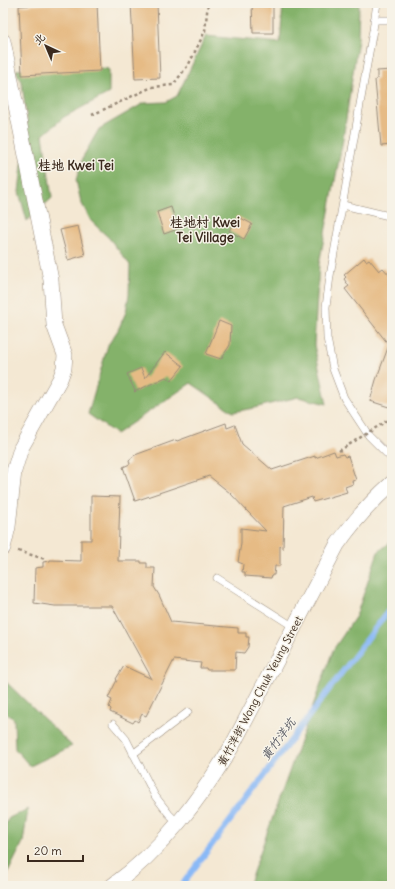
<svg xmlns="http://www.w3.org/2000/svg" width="395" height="889" font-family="Delius,'LXGW WenKai TC',sans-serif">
	<rect width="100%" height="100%" fill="#f7f3e8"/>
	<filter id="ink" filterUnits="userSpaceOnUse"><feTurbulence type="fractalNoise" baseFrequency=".025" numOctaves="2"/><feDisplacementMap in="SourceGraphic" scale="8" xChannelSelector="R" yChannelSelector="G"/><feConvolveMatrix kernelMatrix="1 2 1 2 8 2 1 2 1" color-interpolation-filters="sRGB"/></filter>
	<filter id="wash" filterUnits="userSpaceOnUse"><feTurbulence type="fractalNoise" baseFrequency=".012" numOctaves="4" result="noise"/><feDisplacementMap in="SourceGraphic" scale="16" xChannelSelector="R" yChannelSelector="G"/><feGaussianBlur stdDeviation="0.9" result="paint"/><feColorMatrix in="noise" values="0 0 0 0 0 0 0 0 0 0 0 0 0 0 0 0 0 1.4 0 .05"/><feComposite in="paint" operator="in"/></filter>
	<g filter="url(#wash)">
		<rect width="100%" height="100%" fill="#f4e8d3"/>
		<g fill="#84b26b" stroke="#606e44">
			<polygon points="283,3 359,3 358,39 343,139 319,264 314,345 327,404 298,397 254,408 233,412 191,383 116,434 88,414 108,345 118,330 126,312 129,294 130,265 109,238 91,221 81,202 76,180 84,155 99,129 144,103 166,102 177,96 206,36 280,43"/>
			<polygon points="76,65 109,69 109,93 64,117 43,135 52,198 27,221 19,192 27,120 22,84 16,70"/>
			<polygon points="392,541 392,886 248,886 333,650 356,616 378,552"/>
			<polygon points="3,679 4,680 72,746 30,766 15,749 14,719 3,711"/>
			<polygon points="28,809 23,842 3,883 3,829 9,818"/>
		</g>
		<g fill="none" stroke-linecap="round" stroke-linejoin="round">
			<polyline stroke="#8ab9f6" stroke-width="5.5" points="181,886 392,606"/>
		</g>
		<g id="blocks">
			<g fill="#e6bb85">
				<polygon points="66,3 97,3 100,71 22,75 19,6"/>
				<polygon points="131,3 157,3 160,78 135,79"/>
				<polygon points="252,3 273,3 273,33 253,33"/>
				<polygon points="392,70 392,145 381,146 375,80 377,79 377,71"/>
				<polygon points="171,207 178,229 164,234 157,212"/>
				<polygon points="237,216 252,224 244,239 229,231"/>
				<polygon points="78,226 85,255 68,260 60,230"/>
				<polygon points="364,258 366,261 369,259 379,271 383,268 392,278 392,408 370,401 376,380 389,345 345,289 349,286 344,279 346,277 344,275"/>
				<polygon points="219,321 231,326 230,345 221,359 206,354"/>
				<polygon points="165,352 183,366 171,381 166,377 134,392 135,391 127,374 141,368 145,378"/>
				<polygon points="226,423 227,428 235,425 242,444 272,470 315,456 315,458 334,451 336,456 343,454 345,457 348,456 356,480 352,481 353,484 345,487 347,492 313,502 312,497 284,506 283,549 280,546 280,566 275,566 274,575 272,575 271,578 245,576 245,572 242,572 243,564 238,562 241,543 241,528 266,531 230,493 209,476 135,501 123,467 130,464 129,460 135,455 176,440 177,441"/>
				<polygon points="91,496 120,497 118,561 141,561 141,563 147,563 147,568 155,568 154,587 159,595 171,622 238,628 238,633 246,633 246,637 249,637 248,647 244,653 236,652 235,670 207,670 206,668 200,668 201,663 174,660 146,716 142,714 138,722 135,720 133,723 110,712 111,709 109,707 112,700 108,698 117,680 116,679 124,666 152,679 112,606 55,606 34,603 35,568 43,567 43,562 50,561 50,560 81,561 81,540 91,540"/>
			</g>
		</g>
	</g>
	<g filter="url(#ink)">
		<use href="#blocks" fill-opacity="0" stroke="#988978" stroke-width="1"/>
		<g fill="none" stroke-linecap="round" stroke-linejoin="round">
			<g stroke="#988978" stroke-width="8">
				<g id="service">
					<polyline points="377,3 373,30 330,276 326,307 327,338 333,369 344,398 369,436 392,459"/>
					<polyline points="374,20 392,20"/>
					<polyline points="343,205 389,216 392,215"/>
					<polyline points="217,578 294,627"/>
					<polyline points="113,724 126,739 155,796 169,814 178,823"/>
					<polyline points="133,754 188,712"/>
				</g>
			</g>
			<g stroke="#988978" stroke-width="16">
				<g id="minor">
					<polyline points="3,41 51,280 54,325 65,355 64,368 60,379 21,448 14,471 8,527 3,548"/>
					<path d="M 112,886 C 163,849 200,799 232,746 L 337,545 C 353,522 371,502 392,483"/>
				</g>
			</g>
			<g stroke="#988978" stroke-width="2.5" stroke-dasharray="3 3" stroke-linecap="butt">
				<polyline points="92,115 152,87 173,85 189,64 205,31 208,3"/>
				<polyline points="18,551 45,559"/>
			</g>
			<use href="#service" stroke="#fff" stroke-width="7"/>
			<use href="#minor" stroke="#fff" stroke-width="15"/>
			<polyline stroke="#988978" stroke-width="2.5" stroke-dasharray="3 3" stroke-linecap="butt" points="339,451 388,420"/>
		</g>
	</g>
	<g text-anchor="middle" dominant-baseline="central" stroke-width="3" stroke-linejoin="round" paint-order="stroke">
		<g font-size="11" fill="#3b2a1e" stroke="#f7f3e8">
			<text transform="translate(260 691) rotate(-62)">黃竹洋街 Wong Chuk Yeung Street</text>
		</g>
		<g font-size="12" font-style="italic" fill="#53555f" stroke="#f7f3e8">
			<text transform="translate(278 739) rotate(-53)">黃竹洋坑</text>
		</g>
		<g font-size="13" font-weight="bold" fill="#3b2a1e" stroke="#f7f3e8">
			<text x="76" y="165">桂地 Kwei Tei</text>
			<text x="205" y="222">桂地村 Kwei<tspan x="205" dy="15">Tei Village</tspan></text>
		</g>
	</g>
	<rect width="395" height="889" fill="none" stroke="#f7f3e8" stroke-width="16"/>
	<g transform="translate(46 46) rotate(316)" stroke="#f7f3e8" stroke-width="3" paint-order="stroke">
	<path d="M0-3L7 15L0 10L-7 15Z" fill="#3b2a1e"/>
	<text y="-6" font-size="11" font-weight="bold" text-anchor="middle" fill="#3b2a1e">北</text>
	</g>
	<path d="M28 855v6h55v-6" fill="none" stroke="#3b2a1e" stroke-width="2"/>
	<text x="34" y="855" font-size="12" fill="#3b2a1e" stroke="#f7f3e8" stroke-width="3" paint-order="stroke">20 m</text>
</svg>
